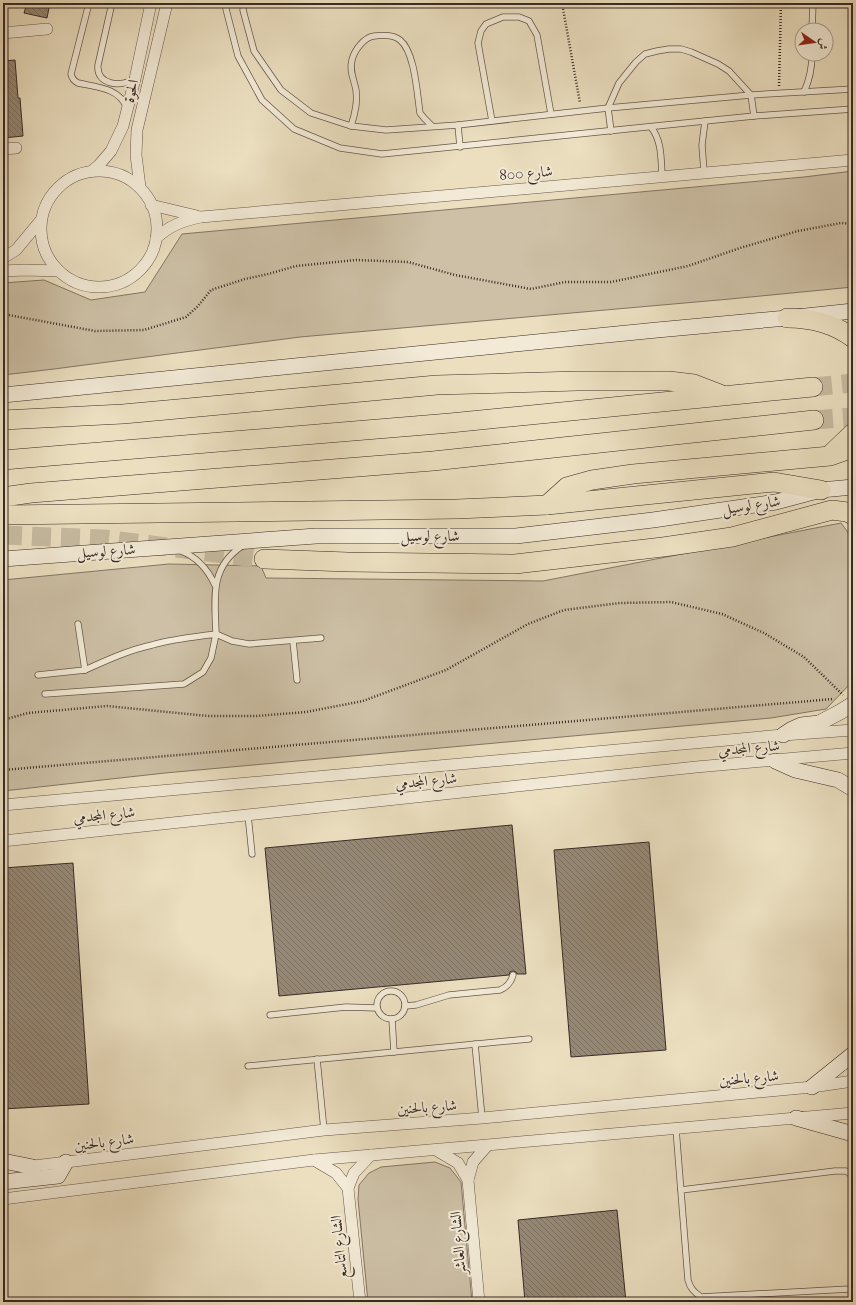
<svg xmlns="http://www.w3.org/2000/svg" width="856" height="1305" font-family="'IM FELL French Canon',Amiri,serif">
	<defs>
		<pattern id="building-back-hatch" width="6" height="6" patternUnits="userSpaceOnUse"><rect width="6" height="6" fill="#968976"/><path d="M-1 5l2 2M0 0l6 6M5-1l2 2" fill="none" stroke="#7b7061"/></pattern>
	</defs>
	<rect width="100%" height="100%" fill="#ebdfc0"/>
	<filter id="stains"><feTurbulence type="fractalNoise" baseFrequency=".005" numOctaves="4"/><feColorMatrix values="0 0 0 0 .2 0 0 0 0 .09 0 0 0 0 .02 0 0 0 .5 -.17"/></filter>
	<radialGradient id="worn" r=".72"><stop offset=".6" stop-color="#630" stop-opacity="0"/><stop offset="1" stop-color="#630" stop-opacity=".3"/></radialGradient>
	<g fill="#cdc0a6" stroke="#837666">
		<polygon points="853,171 853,287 730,299 300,337 54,369 3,375 3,283 44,280 91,300 145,292 182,234 804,177"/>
		<polygon points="841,523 853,539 853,681 826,709 771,718 165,773 3,791 3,580 169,564 261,566 266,578 543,581"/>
		<polygon points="435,1162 450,1168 461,1182 472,1302 368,1302 358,1199 359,1185 369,1173 381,1167"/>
	</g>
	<g fill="url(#building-back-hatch)" stroke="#392b26">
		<polygon points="27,3 50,3 47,18 24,13"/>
		<polygon points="15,60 18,98 20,98 23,136 3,138 3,61"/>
		<polygon points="512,825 526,974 517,974 516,972 512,971 510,972 509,975 279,996 265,848"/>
		<polygon points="649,842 666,1050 571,1057 554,850"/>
		<polygon points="73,863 89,1104 3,1109 3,868"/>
		<polygon points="617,1210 626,1302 525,1302 518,1220"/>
	</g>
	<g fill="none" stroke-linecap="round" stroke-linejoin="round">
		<g stroke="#c7bba1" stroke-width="19" stroke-dasharray="19 10" stroke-linecap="butt">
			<polyline points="813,387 853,383"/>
			<polyline points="814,420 853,417"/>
			<polyline points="3,535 104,539 264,559"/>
		</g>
		<g stroke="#66584c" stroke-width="7">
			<g id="lane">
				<path d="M 89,3 L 71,74 C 72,79 74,81 78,83 C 95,87 120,88 126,107"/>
				<path d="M 112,3 L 98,65 C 96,86 122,87 135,79"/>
				<polyline points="227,3 226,9 238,56 262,100 294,129 340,148 382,154 754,116 853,109"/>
				<polyline points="244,3 243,10 254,51 281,90 311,113 351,126 386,130 458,125 608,108 751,95 853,89"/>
				<polyline points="812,30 813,3"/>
				<path d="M 804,92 C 810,79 812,68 812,54"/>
				<polyline points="492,121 478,43 481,31 486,24 503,17 519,17 529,21 537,35 551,114"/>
				<polyline points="458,125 460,147"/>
				<path d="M 351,126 C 355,114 358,102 356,90 C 354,79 349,71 352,60 C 354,51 364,37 374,36 C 382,35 394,35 400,40 C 415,52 417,94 420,113 L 424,118 L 432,126"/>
				<path d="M 651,127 C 662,141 661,159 662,176"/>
				<polyline points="611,131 608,108 619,83 636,62 645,54 657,51 669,49 681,49 691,52 718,64 729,71 751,95 754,116"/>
				<polyline points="704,172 702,145 705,121"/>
				<path d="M 242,546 C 209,568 215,599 216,634 L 232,641 L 249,644 L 321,638"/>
				<path d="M 181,551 C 197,557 208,570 215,585"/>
				<polyline points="293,641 297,680"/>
				<polyline points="38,675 85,670"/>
				<path d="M 45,694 L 184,684 L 203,672 L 211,658 L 216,634 C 194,637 173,639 152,645 C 129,650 107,660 85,670 L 78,624"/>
				<polyline points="248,815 252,854"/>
				<circle cx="391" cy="1005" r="14"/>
				<path d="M 405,1006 L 416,1005 L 449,995 L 500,990 C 507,987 511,983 513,975"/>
				<polyline points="270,1015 346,1007 377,1008"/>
				<polyline points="392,1019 394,1052"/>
				<polyline points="475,1044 482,1118"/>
				<polyline points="317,1059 324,1130"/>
				<polyline points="248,1066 529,1039"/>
				<path d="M 676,1129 L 688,1280 C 690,1288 694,1292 701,1297 L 849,1289 L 853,1288"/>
				<polyline points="681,1190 835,1171 846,1171 853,1176"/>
			</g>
		</g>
		<g stroke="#66584c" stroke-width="12">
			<g id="street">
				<polyline points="3,33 47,29"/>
				<polyline points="3,149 16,148"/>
				<polyline points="92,171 99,165 111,151 123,126 135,79 151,3"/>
				<circle cx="99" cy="229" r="58"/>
				<polyline points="140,187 136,155 137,130 167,3"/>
				<polyline points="151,205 197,216"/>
				<path d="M 156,238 C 171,225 182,221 201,217 L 853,160"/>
				<polyline points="3,258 16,250 41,220"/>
				<polyline points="3,271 25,270 59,271"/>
				<polyline points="3,805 783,735 853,730"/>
				<polyline points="3,841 696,767 853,753"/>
				<polyline points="436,1150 458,1163 468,1180"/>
				<polyline points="314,1160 336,1173 348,1188"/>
				<polyline points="26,1167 324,1130 482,1118 812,1087 853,1081"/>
				<polyline points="3,1199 314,1160 853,1113"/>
				<polyline points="360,1302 348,1188 354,1173 371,1155"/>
				<polyline points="479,1302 468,1180 473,1162 487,1146"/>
			</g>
		</g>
		<g stroke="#392b26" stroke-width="16">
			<g id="secondary">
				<polyline points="3,395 657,330 787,318 853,311"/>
				<polyline points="3,559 316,536 516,536 653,520 776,502 821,490 853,487"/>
				<polyline points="783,735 792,729 801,725 819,723 840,712 853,704"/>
				<polyline points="775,761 795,770 838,780 853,789"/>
				<polyline points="812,1087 853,1054"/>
				<polyline points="796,1118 853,1134"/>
				<polyline points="3,1161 33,1167"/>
				<polyline points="3,1182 58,1176 66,1162"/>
			</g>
		</g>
		<g stroke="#392b26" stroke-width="20">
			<g id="highway">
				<path d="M 787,318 C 811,318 833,323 853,338"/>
				<polyline points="3,420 123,414 437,385 577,381 669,381 694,384 720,394"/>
				<polyline points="832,453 853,433"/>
				<polyline points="3,460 450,423 813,387"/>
				<polyline points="3,497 31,493 433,461 814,420"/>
				<polyline points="547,505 567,487 592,480 633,474 830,456 853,448"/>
				<polyline points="3,515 457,509 547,505 774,482 821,490"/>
				<polyline points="264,559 348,562 515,564 663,547 732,537 832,510 847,512 853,515"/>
			</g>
		</g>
		<g stroke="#392b26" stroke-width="2.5" stroke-dasharray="1 2" stroke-linecap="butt">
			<polyline points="562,3 580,103"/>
			<polyline points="779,86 781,3"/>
			<polyline points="3,314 95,331 144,330 186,317 198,306 211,290 245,279 268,274 296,266 356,260 408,262 455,275 531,289 565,282 611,282 688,266 740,248 798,231 841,223 853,224"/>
			<polyline points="3,720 28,713 107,706 208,716 257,716 306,712 363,701 446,670 528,624 564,610 620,603 671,602 722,614 764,633 804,657 843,695"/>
			<polyline points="3,770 833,699"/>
		</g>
		<use href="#lane" stroke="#f2ead6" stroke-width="5.5"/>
		<use href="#street" stroke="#f2ead6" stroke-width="11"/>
		<use href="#secondary" stroke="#f2ead6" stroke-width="15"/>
		<use href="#highway" stroke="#ebdfc0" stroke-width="19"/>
	</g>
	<g text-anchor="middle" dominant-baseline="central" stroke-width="4" stroke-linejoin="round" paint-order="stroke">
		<g font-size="15" fill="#392b26" stroke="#f2ead6">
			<text transform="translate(131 91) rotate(-77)">الحوة</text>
			<text transform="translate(526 173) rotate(-5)">شارع 800</text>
			<text transform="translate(751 505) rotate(-9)">شارع لوسيل</text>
			<text x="430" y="536">شارع لوسيل</text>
			<text transform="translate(106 551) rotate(-4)">شارع لوسيل</text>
			<text transform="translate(749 748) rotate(-5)">شارع المجدمي</text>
			<text transform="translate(426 781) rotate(-6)">شارع المجدمي</text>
			<text transform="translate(104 815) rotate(-6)">شارع المجدمي</text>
			<text transform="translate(749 1078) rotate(-5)">شارع بالحنين</text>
			<text transform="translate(427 1107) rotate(-4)">شارع بالحنين</text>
			<text transform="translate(104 1142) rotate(-7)">شارع بالحنين</text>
			<text transform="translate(458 1243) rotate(-95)">الشارع العاشر</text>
			<text transform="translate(339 1247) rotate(-96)">الشارع التاسع</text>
		</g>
	</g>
	<rect width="856" height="1305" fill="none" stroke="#ebdfc0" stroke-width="16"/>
	<rect x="4" y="4" width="848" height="1297" fill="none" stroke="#392b26" stroke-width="2"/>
	<rect x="8" y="8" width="840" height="1289" fill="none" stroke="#392b26"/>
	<g transform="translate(814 42) rotate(103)"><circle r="19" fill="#f2ead6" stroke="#a89e90"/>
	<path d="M0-3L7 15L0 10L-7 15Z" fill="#8f2418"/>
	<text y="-6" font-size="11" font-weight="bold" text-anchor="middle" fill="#392b26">ش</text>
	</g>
	<rect width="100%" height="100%" filter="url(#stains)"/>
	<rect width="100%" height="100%" fill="url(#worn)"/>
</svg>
